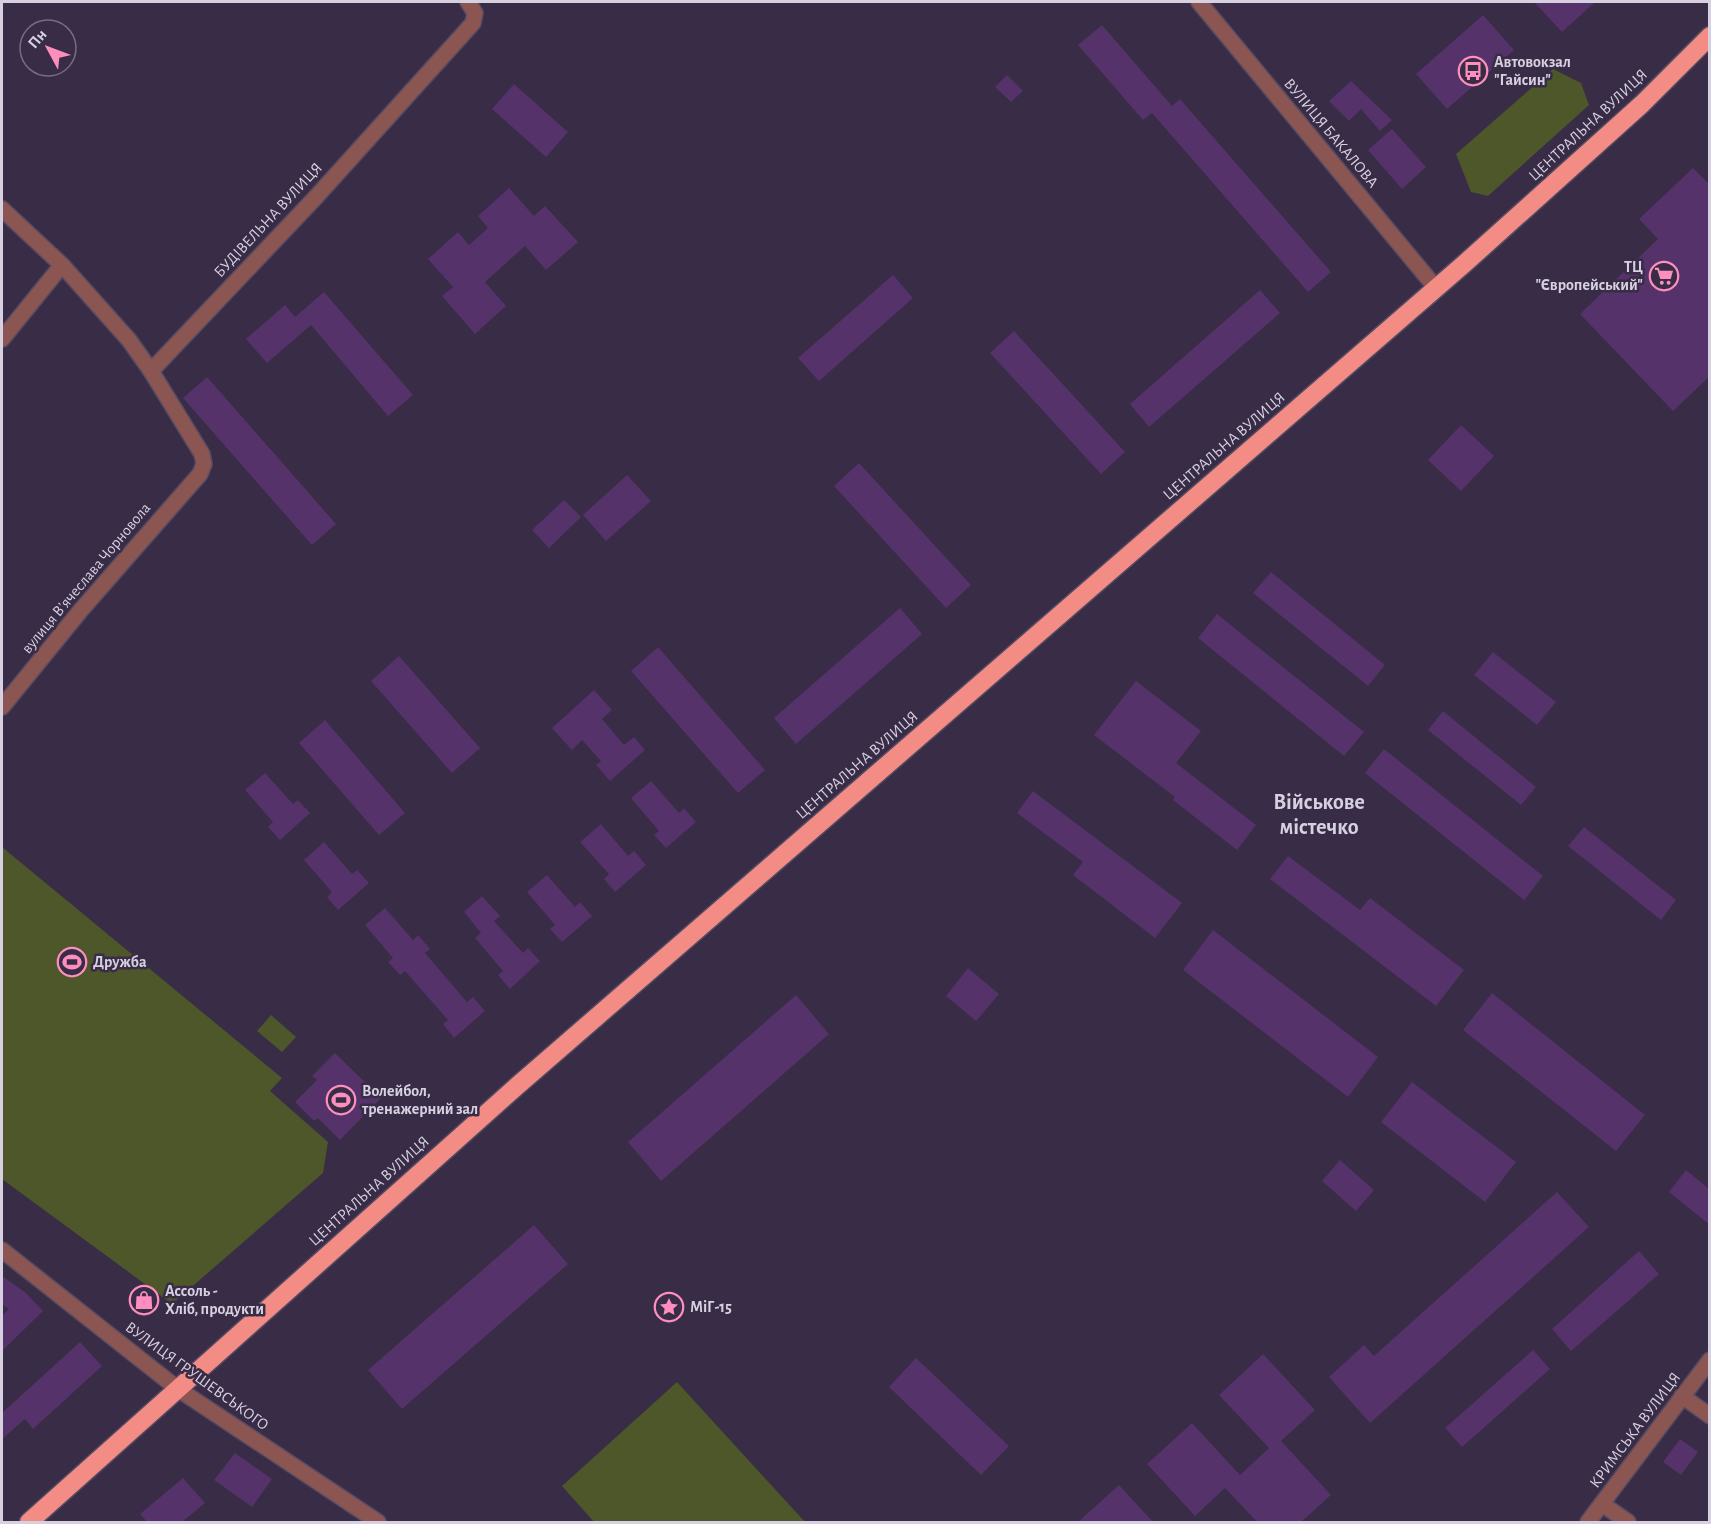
<svg xmlns="http://www.w3.org/2000/svg" width="1711" height="1524" font-family="'Alegreya Sans',sans-serif">
	<rect width="100%" height="100%" fill="#382c46"/>
	<g fill="#4d572a">
		<polygon points="1553,69 1581,83 1589,105 1488,196 1471,192 1456,154"/>
		<polygon points="2,847 282,1078 270,1091 328,1142 323,1173 172,1304 2,1179"/>
		<polygon points="271,1015 296,1037 282,1052 257,1031"/>
		<polygon points="677,1382 805,1522 594,1522 562,1486"/>
	</g>
	<g fill="#553269">
		<polygon points="1534,2 1595,2 1562,32"/>
		<polygon points="1483,15 1514,50 1447,109 1416,74"/>
		<polygon points="1102,25 1172,106 1180,99 1331,272 1308,292 1152,113 1143,120 1078,45"/>
		<polygon points="1007,75 1023,91 1011,102 995,87"/>
		<polygon points="1351,81 1392,120 1380,131 1361,109 1349,121 1329,101"/>
		<polygon points="514,84 568,132 546,157 492,109"/>
		<polygon points="1392,129 1426,167 1402,189 1368,150"/>
		<polygon points="1693,168 1710,185 1710,376 1673,411 1580,314 1658,239 1639,219"/>
		<polygon points="509,188 534,216 545,206 578,242 546,270 525,246 485,282 506,306 475,334 442,296 453,287 428,259 458,232 469,245 488,228 478,216"/>
		<polygon points="893,275 913,298 819,381 798,358"/>
		<polygon points="1260,290 1280,313 1149,427 1130,404"/>
		<polygon points="324,292 413,395 388,416 311,325 267,363 246,339 285,305 295,317"/>
		<polygon points="1014,331 1125,452 1101,474 990,353"/>
		<polygon points="207,377 336,524 312,545 183,398"/>
		<polygon points="1461,425 1494,456 1461,491 1428,460"/>
		<polygon points="859,463 971,585 946,608 834,486"/>
		<polygon points="627,475 651,501 606,541 583,515"/>
		<polygon points="564,500 581,517 549,548 532,530"/>
		<polygon points="1271,572 1385,665 1368,686 1253,593"/>
		<polygon points="900,608 922,634 796,744 774,718"/>
		<polygon points="1217,614 1364,732 1344,756 1198,638"/>
		<polygon points="658,647 765,770 738,793 631,671"/>
		<polygon points="1493,652 1556,702 1537,725 1474,675"/>
		<polygon points="399,656 480,748 452,773 371,681"/>
		<polygon points="1136,681 1201,731 1176,763 1256,825 1237,850 1173,800 1175,797 1094,735"/>
		<polygon points="594,690 612,710 602,719 624,745 634,737 645,750 610,781 596,765 601,761 582,740 572,750 552,728"/>
		<polygon points="1443,711 1536,787 1521,805 1428,730"/>
		<polygon points="325,720 405,813 379,835 299,743"/>
		<polygon points="1384,749 1543,876 1524,900 1365,773"/>
		<polygon points="265,773 293,804 298,800 310,813 280,840 268,827 273,822 245,790"/>
		<polygon points="651,781 679,813 684,808 696,822 666,848 654,835 659,831 631,798"/>
		<polygon points="1033,791 1182,903 1155,938 1073,875 1083,862 1017,813"/>
		<polygon points="601,824 628,856 634,851 646,865 615,892 604,879 609,874 580,842"/>
		<polygon points="1584,827 1676,900 1661,920 1568,846"/>
		<polygon points="324,842 352,874 357,870 369,883 338,910 327,897 332,892 304,860"/>
		<polygon points="1288,856 1360,910 1370,898 1464,970 1436,1006 1270,879"/>
		<polygon points="547,875 575,907 580,902 592,916 562,942 550,929 555,925 527,892"/>
		<polygon points="482,896 500,916 494,921 523,953 528,948 540,961 510,989 498,975 503,971 475,938 481,933 464,912"/>
		<polygon points="385,908 413,940 418,935 430,949 425,953 467,1002 473,997 485,1011 454,1038 443,1024 448,1020 405,971 400,975 388,962 393,958 365,925"/>
		<polygon points="1213,930 1378,1057 1348,1097 1183,970"/>
		<polygon points="968,968 999,994 976,1021 946,996"/>
		<polygon points="1492,993 1645,1115 1616,1151 1463,1030"/>
		<polygon points="796,995 829,1034 661,1181 628,1142"/>
		<polygon points="335,1053 381,1098 340,1140 318,1118 314,1121 295,1102 317,1080 312,1076"/>
		<polygon points="1412,1082 1516,1162 1485,1202 1381,1122"/>
		<polygon points="1340,1160 1374,1190 1356,1211 1322,1181"/>
		<polygon points="1686,1170 1710,1190 1710,1225 1669,1192"/>
		<polygon points="1557,1192 1589,1227 1370,1423 1329,1377 1364,1345 1374,1356"/>
		<polygon points="534,1225 568,1264 402,1409 368,1370"/>
		<polygon points="1639,1251 1659,1274 1571,1351 1552,1329"/>
		<polygon points="2,1276 26,1293 43,1311 2,1351 2,1316 9,1309 2,1304"/>
		<polygon points="80,1342 102,1366 33,1429 25,1419 2,1439 2,1413"/>
		<polygon points="1533,1350 1550,1369 1462,1447 1445,1428"/>
		<polygon points="1263,1354 1315,1410 1281,1441 1331,1495 1301,1522 1257,1522 1225,1488 1195,1516 1147,1464 1192,1423 1240,1475 1269,1448 1219,1395"/>
		<polygon points="916,1358 1009,1446 981,1475 889,1387"/>
		<polygon points="1680,1439 1698,1452 1681,1475 1663,1462"/>
		<polygon points="235,1453 272,1479 252,1507 214,1480"/>
		<polygon points="183,1478 205,1503 182,1522 147,1522 140,1514"/>
		<polygon points="1119,1485 1153,1522 1078,1522"/>
	</g>
	<g fill="none" stroke-linecap="round" stroke-linejoin="round">
		<g stroke="#544a62" stroke-width="18">
			<g id="minor">
				<polyline points="1199,2 1436,288"/>
				<polyline points="2,209 62,265 2,339"/>
				<polyline points="62,265 129,340 151,371"/>
				<polyline points="2,707 81,610 200,474 204,464 202,454 151,371 316,197 473,23 475,13 468,2"/>
				<polyline points="2,1250 178,1389 378,1522"/>
				<polyline points="1682,1396 1710,1416"/>
				<polyline points="1602,1504 1628,1522"/>
				<polyline points="1588,1522 1710,1360"/>
			</g>
		</g>
		<g stroke="#544a62" stroke-width="21">
			<polyline id="highway" points="29,1522 517,1086 1464,264 1642,104 1710,36"/>
		</g>
		<use href="#minor" stroke="#8b5652" stroke-width="15"/>
		<use href="#highway" stroke="#f38c84" stroke-width="18"/>
	</g>
	<defs>
		<g id="bus-ring" transform="scale(1.5)"><circle r="9.5" fill="#382c46" stroke="#fd8ebe" stroke-width="1.5"/><path d="M-5-6H5V4H4V6H2V4H-2V6H-4V4H-5ZM-3.5-4V0h7V-4ZM-3.5 1.2v1.5H-2V1.2ZM2 1.2v1.5H3.5V1.2Z" fill="#fd8ebe"/></g>
		<g id="supermarket-ring" transform="scale(1.5)"><circle r="9.5" fill="#382c46" stroke="#fd8ebe" stroke-width="1.5"/><path d="M-6-5.5h2.5l.6 2H6L4.5 2H-2.5L-4.4-4H-6ZM-1.5 3.2a1.3 1.3 0 1 0 .1 0ZM3 3.2a1.3 1.3 0 1 0 .1 0Z" fill="#fd8ebe"/></g>
		<g id="stadium-ring" transform="scale(1.5)"><circle r="9.5" fill="#382c46" stroke="#fd8ebe" stroke-width="1.5"/><path d="M0-5a6.5 5 0 1 0 0 10a6.5 5 0 1 0 0-10ZM-3.5-1.8h7v3.6h-7Z" fill="#fd8ebe"/></g>
		<g id="shop-ring" transform="scale(1.5)"><circle r="9.5" fill="#382c46" stroke="#fd8ebe" stroke-width="1.5"/><path d="M-5-2.5h2.3a2.7 3.5 0 0 1 5.4 0H5L5.5 6h-11ZM-1.5-2.5h3a1.5 2.3 0 0 0-3 0Z" fill="#fd8ebe"/></g>
		<g id="sight-ring" transform="scale(1.5)"><circle r="9.5" fill="#382c46" stroke="#fd8ebe" stroke-width="1.5"/><path d="M0-6L1.8-2.2L6-1.7L2.9 1.2L3.7 5.4L0 3.3L-3.7 5.4L-2.9 1.2L-6-1.7L-1.8-2.2Z" fill="#fd8ebe"/></g>
	</defs>
	<g fill-rule="evenodd">
		<use href="#bus-ring" x="1473" y="71"/>
		<use href="#supermarket-ring" x="1664" y="276"/>
		<use href="#stadium-ring" x="72" y="962"/>
		<use href="#stadium-ring" x="341" y="1100"/>
		<use href="#shop-ring" x="144" y="1300"/>
		<use href="#sight-ring" x="669" y="1307"/>
	</g>
	<g text-anchor="middle" dominant-baseline="central" stroke-width="5" stroke-linejoin="round" paint-order="stroke">
		<g font-size="16" font-weight="bold" fill="#d6d0e0" stroke="#382c46" text-anchor="start">
			<text x="1494" y="62">Автовокзал<tspan x="1494" dy="18">"Гайсин"</tspan></text>
			<text x="1643" y="267" text-anchor="end">ТЦ<tspan x="1643" dy="18">"Європейський"</tspan></text>
			<text x="93" y="962">Дружба</text>
			<text x="362" y="1091">Волейбол,<tspan x="362" dy="18">тренажерний зал</tspan></text>
			<text x="165" y="1291">Ассоль -<tspan x="165" dy="18">Хліб, продукти</tspan></text>
			<text x="690" y="1307">МіГ-15</text>
		</g>
		<g font-size="16" fill="#d6d0e0" stroke="#382c46">
			<text transform="translate(1588 125) rotate(-43)">ЦЕНТРАЛЬНА ВУЛИЦЯ</text>
			<text transform="translate(1331 133) rotate(50)">ВУЛИЦЯ БАКАЛОВА</text>
			<text transform="translate(268 220) rotate(-47)">БУДІВЕЛЬНА ВУЛИЦЯ</text>
			<text transform="translate(1224 446) rotate(-41)">ЦЕНТРАЛЬНА ВУЛИЦЯ</text>
			<text transform="translate(86 578) rotate(-50)">вулиця Вʼячеслава Чорновола</text>
			<text transform="translate(857 765) rotate(-41)">ЦЕНТРАЛЬНА ВУЛИЦЯ</text>
			<text transform="translate(369 1191) rotate(-42)">ЦЕНТРАЛЬНА ВУЛИЦЯ</text>
			<text transform="translate(197 1376) rotate(36)">ВУЛИЦЯ ГРУШЕВСЬКОГО</text>
			<text transform="translate(1635 1430) rotate(-53)">КРИМСЬКА ВУЛИЦЯ</text>
		</g>
		<g font-size="22" font-weight="bold" fill="#d6d0e0" stroke="#382c46">
			<text x="1319" y="802">Військове<tspan x="1319" dy="25">містечко</tspan></text>
		</g>
	</g>
	<rect width="1711" height="1524" fill="none" stroke="#d6d0e0" stroke-width="6"/>
	<g transform="translate(48 48) rotate(311)"><circle r="28" fill="#382c46" stroke="#776e84" stroke-width="1.5"/>
	<path d="M0-4.5L10 22L0 15L-10 22Z" fill="#fd8ebe"/>
	<text y="-9" font-size="16" font-weight="bold" text-anchor="middle" fill="#d6d0e0">Пн</text>
	</g>
</svg>
